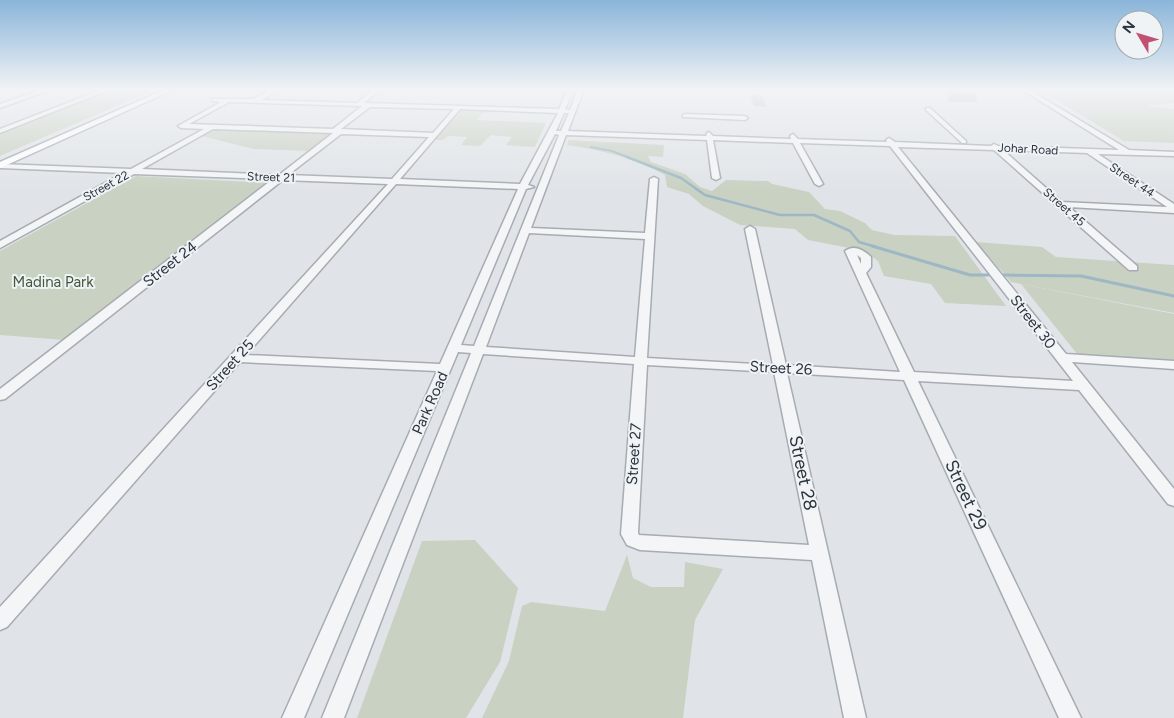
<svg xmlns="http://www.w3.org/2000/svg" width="1174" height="718" font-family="Figtree,sans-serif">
	<rect width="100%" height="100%" fill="#e0e4e8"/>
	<g fill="#c8d1c2">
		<polygon points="115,89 156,89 0,156 0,135"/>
		<polygon points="1038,89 1174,89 1174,103 1148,105 1152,107 1174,109 1174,143 1124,141"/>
		<polygon points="461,109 498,110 497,112 482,113 477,120 546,123 535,147 506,145 512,137 491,135 480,146 461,145 467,137 448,136 443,140 431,140"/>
		<polygon points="213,129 335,132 309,151 254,149 202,136"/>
		<path d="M 569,140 L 664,145 L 663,157 L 648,156 L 651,162 L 685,174 L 700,187 L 712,191 L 726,180 L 768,181 L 772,184 L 809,192 L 825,209 L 840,211 L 865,223 L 872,230 L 894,235 L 955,236 L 1006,306 L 945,303 L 931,284 L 884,276 L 878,261 L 865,251 L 808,240 L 795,229 L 740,225 L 703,206 L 689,194 L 667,187 L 665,175 C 635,158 601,150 567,145 Z"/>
		<polygon points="136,176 268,183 65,340 0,335 0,251"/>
		<polygon points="976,242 1042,247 1056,257 1174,265 1174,313 1011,282"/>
		<polygon points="1021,284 1174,314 1174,361 1078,355"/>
		<polygon points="475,540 518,588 500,662 466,718 357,718 422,541"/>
		<polygon points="627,555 633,578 651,587 684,587 685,562 723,569 695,620 683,718 482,718 509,661 522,606 531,602 605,611"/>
	</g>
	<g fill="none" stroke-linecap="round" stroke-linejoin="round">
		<polyline stroke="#9eb7c5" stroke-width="2" points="591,147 612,151 630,158"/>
		<polyline stroke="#9eb7c5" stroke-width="2.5" points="627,157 681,178 705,195 780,215 814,215 850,231 859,242 876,247"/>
		<g stroke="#9eb7c5" stroke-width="3">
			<polyline points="872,246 970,275 988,275"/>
			<polyline points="1004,275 1081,276 1174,296"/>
		</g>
	</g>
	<g fill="#b8bec4">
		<polygon points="944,91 976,94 977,102 949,102"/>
		<polygon points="750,95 762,95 767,107 754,106"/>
	</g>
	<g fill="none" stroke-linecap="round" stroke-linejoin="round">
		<g stroke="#a6acb2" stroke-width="3">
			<g id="minor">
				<polygon points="43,89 52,89 0,108 0,104"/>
				<polygon points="103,89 111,89 0,133 0,129"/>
				<path d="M 273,89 L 280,89 L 262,100 L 357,103 L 374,89 L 381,89 L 364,103 L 559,109 L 568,89 L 574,89 L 565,109 L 570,110 L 578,89 L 584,89 L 568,131 L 706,136 L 707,133 L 709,132 L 713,136 L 791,139 L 790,136 L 793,134 L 798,139 L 887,142 L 886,140 L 889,138 L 895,142 L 991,146 L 994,144 L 998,146 L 1119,150 L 1021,89 L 1028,89 L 1129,150 L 1174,152 L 1174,156 L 1098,154 L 1174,204 L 1174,213 L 1069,207 L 1137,266 L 1137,270 L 1129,270 L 994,150 L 898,147 L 1066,354 L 1174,361 L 1174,369 L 1072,362 L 1174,489 L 1174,506 L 1168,504 L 1079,390 L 918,381 L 1081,718 L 1059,718 L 904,380 L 787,373 L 866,718 L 844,718 L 812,560 L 640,550 L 627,545 L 621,534 L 634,364 L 483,354 L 344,718 L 322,718 L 471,353 L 458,352 L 304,718 L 282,718 L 437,371 L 240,362 L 7,627 L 0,630 L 0,607 L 388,184 L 283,180 L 5,399 L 0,400 L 0,389 L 273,179 L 134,174 L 0,248 L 0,241 L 123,173 L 0,168 L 0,164 L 131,169 L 204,129 L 181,128 L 178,126 L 221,102 L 212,101 L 212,99 L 253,99 ZM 229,102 L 362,106 L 333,129 L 189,124 ZM 370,107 L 454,109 L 433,133 L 341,129 ZM 460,109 L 558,113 L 520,184 L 400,179 ZM 564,113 L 569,113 L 561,131 L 556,131 ZM 213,129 L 333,133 L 279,175 L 142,169 ZM 341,134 L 429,137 L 392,179 L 288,175 ZM 555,134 L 559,135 L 474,346 L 461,345 L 526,189 L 534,187 L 528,185 ZM 566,135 L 707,140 L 712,178 L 716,180 L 720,178 L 713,140 L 793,143 L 815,184 L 819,186 L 823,184 L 800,143 L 890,146 L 1073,381 L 914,372 L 866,273 L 871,267 L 871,257 C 864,250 854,244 845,251 L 900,372 L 786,365 L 755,229 L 750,226 L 745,229 L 773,365 L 647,358 L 658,179 L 654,177 L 650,179 L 645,233 L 531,228 ZM 1003,150 L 1087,153 L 1167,207 L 1062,202 ZM 396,184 L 518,189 L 440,364 L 246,355 ZM 529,233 L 645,239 L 635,357 L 486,347 ZM 857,255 L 861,258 L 861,264 ZM 647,365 L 774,372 L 809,545 L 639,535 L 638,533 Z"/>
				<polygon points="926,108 930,108 966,141 966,143 962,143 926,110"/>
				<polygon points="685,114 745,116 748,118 745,120 683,117 683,115"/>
			</g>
		</g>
		<g stroke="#a1aab2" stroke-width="3">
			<polygon id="major" points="166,89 175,89 0,168 0,162"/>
		</g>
		<use href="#minor" fill="#f3f5f7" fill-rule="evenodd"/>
		<use href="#major" fill="#fff" fill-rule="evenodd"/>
	</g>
	<linearGradient id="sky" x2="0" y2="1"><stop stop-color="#8ab5da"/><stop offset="0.47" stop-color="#f1f3f5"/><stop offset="1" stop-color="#f1f3f5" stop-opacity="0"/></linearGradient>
	<rect width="1174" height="190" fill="url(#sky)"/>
	<g text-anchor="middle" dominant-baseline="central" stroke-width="4" stroke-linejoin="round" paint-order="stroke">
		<g font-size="12" fill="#2a343e" stroke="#f0f3f6">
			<text transform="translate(1028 149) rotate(3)">Johar Road</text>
			<text transform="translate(271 177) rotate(2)">Street 21</text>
			<text transform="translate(1132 180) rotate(34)">Street 44</text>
			<text transform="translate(106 186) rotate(-29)">Street 22</text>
			<text transform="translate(1064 207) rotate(41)">Street 45</text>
		</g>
		<g font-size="15" fill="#2a343e" stroke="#f0f3f6">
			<text transform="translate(170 264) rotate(-38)">Street 24</text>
			<text transform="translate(1033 322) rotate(52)">Street 30</text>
			<text transform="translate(230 365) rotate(-48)">Street 25</text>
			<text transform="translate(781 368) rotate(3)">Street 26</text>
			<text transform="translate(430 403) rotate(-66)">Park Road</text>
			<text transform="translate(634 454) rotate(-86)">Street 27</text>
		</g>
		<g font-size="15" fill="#435839" stroke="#f0f3f6">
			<text x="53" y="282">Madina Park</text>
		</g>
		<g font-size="18" fill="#2a343e" stroke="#f0f3f6">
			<text transform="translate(803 473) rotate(78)">Street 28</text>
			<text transform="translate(966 495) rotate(65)">Street 29</text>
		</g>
	</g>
	<g transform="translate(1139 35) rotate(308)"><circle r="24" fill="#f0f3f6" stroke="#a1a7ac"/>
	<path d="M0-4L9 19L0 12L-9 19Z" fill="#c25072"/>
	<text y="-8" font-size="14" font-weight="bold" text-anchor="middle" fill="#2a343e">N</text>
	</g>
</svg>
